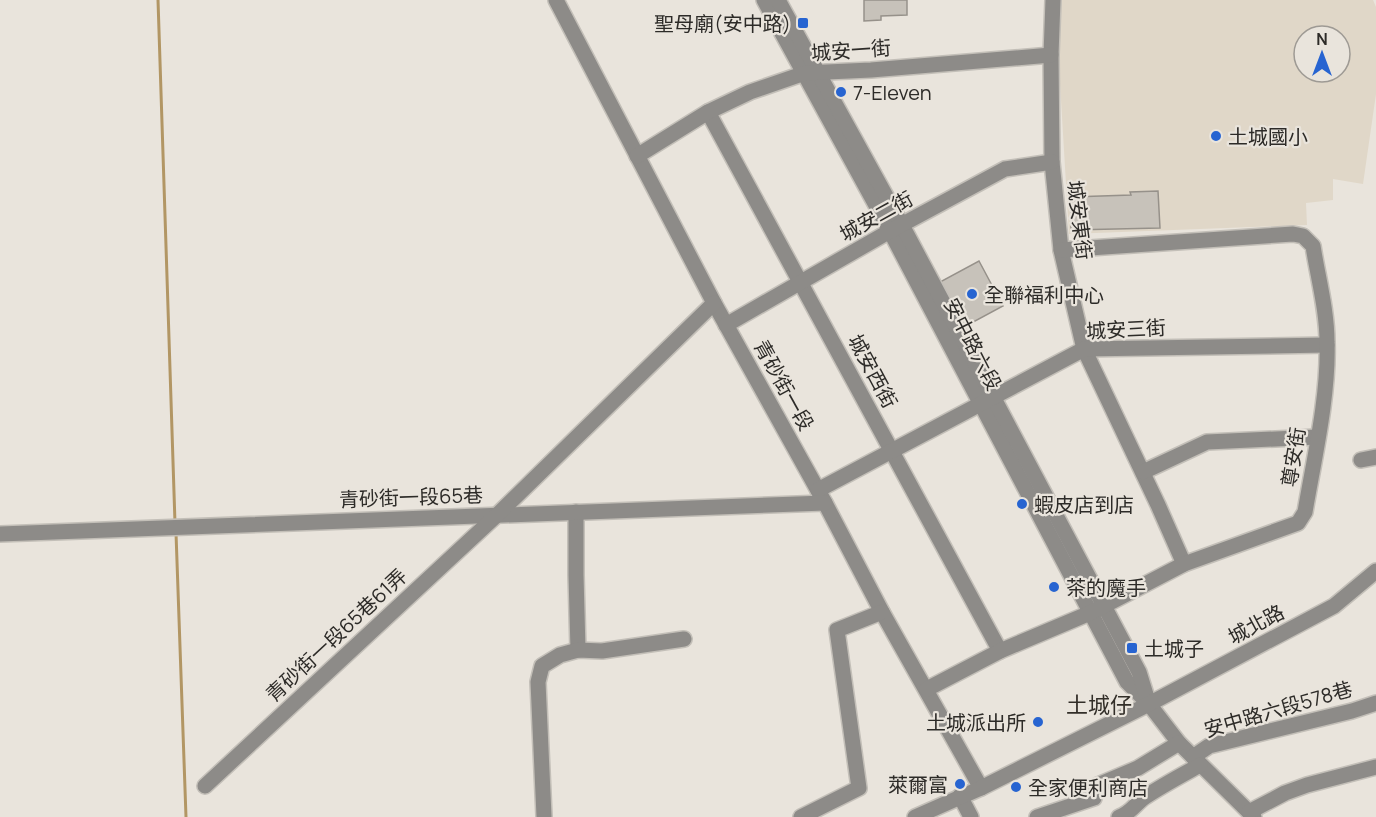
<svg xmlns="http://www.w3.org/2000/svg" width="1376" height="817" font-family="Manrope,'Noto Sans TC',sans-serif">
	<rect width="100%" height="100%" fill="#e9e4dc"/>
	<path fill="#e0d7c8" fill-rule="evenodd" d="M 1059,0 L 1373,0 L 1376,7 L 1376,94 L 1363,184 L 1333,179 L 1333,200 L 1306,203 L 1307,225 L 1069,234 L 1058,50 ZM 1304,36 L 1340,36 L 1340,72 L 1304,72 Z"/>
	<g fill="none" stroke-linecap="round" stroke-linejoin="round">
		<g stroke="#b29664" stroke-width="3">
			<polyline points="158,0 175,523"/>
			<polyline points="176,533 186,817"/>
		</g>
	</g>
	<g fill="#c7c2ba" stroke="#96918a" stroke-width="1.5">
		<polygon points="864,0 907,0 907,15 881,16 881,20 864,21"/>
		<polygon points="1158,191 1160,228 1071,230 1071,197 1131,195 1130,192"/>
		<polygon points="979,261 1003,306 964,327 940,282"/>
	</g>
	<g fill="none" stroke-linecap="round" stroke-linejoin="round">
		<g stroke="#c3bfb8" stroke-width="18">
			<g id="minor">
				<polyline points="556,0 714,303 825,503 882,612 981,788"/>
				<polyline points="764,0 890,231 1127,682 1149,704 1179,743 1254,817"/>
				<polyline points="778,0 902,225 1139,672 1148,701"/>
				<polyline points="1053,0 1051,55 1052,162 1061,250 1084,349 1158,505 1184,564"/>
				<polyline points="708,112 1000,651"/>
				<polyline points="637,156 708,112 750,92 805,73 871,70 1051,55"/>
				<polyline points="726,325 890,231 1005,169 1052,162"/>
				<polyline points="1361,460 1376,457"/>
				<polyline points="1143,472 1207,442 1317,437"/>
				<polyline points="818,490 1084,349 1327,345"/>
				<polyline points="576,512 576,575 578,650"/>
				<polyline points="0,534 825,503"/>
				<path d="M 927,689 L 1000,651 L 1090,613 L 1184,564 L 1298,523 L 1305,512 C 1314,459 1329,395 1327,342 C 1327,310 1318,278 1313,246 L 1303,236 L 1293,234 L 1061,250"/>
				<polyline points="1193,757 1209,746 1352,711 1376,703"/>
				<polyline points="205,786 497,515 714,303"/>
				<polyline points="960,796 971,817"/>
				<polyline points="1249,812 1285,793 1307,785 1376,767"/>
				<polyline points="544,816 538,682 542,666 560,655 578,650 602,651 684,639"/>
				<polyline points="801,817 859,788 837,630 882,612"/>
				<polyline points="915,817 981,788 1149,704 1334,606 1376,571"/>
				<polyline points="1037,817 1094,798 1098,785 1138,768 1179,743"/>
				<path d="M 1119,817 C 1131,813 1135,804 1145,797 C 1163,785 1182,775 1200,765"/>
			</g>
		</g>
		<use href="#minor" stroke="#8d8b88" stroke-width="15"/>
	</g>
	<g fill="#2764d1" stroke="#e9e4dc" stroke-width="2">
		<rect x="797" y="17" width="12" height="12" rx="3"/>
		<circle cx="841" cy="92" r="6"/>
		<circle cx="1216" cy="136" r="6"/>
		<circle cx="972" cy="294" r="6"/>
		<circle cx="1022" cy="504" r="6"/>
		<circle cx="1054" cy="587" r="6"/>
		<rect x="1126" y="642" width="12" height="12" rx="3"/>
		<circle cx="1038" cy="722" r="6"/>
		<circle cx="960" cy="784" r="6"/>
		<circle cx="1016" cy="787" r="6"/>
	</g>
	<g text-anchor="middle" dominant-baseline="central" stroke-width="4.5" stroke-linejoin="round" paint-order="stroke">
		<g font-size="20" fill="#2d2b28" stroke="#e9e4dc" text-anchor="start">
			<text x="791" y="23" text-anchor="end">聖母廟(安中路)</text>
			<text x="853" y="92">7-Eleven</text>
			<text x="1228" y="136">土城國小</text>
			<text x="984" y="294">全聯福利中心</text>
			<text x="1034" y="504">蝦皮店到店</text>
			<text x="1066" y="587">茶的魔手</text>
			<text x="1144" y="648">土城子</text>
			<text x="1026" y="722" text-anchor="end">土城派出所</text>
			<text x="948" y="784" text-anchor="end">萊爾富</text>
			<text x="1028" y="787">全家便利商店</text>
		</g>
		<g font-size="20" fill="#2d2b28" stroke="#e9e4dc">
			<text transform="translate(851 50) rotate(-4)">城安一街</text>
			<text transform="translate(876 216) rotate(-29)">城安二街</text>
			<text transform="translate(1080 220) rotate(83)">城安東街</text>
			<text transform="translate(1126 329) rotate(-3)">城安三街</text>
			<text transform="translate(973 344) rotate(63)">安中路六段</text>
			<text transform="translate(873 371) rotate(62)">城安西街</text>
			<text transform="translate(784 385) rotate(61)">青砂街一段</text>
			<text transform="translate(1293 457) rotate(-81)">尊安街</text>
			<text transform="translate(411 497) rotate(-2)">青砂街一段65巷</text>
			<text transform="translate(1256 624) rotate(-28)">城北路</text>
			<text transform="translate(336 635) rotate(-43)">青砂街一段65巷61弄</text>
			<text transform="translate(1278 709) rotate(-16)">安中路六段578巷</text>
		</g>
		<g font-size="22" fill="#322e28" stroke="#e9e4dc">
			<text x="1099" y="705">土城仔</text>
		</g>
	</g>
	<g transform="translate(1322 54)"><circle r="28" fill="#e9e4dc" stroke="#9e9a94" stroke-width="1.5"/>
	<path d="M0-4.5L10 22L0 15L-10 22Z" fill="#2764d1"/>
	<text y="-9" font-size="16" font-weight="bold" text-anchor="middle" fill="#2d2b28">N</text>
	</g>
</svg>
